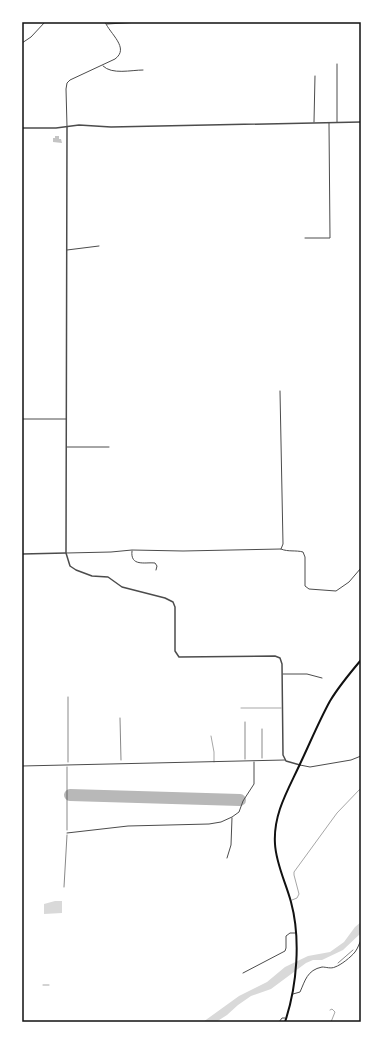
<svg xmlns="http://www.w3.org/2000/svg" width="383" height="1044" font-family="'Public Sans',sans-serif">
	<rect width="100%" height="100%" fill="#fff"/>
	<g fill="#d9d9d9">
		<polygon points="55,901 62,901 62,913 44,914 44,904"/>
		<polygon points="361,922 361,933 343,950 322,960 313,960 306,963 271,989 251,996 238,1005 227,1015 216,1022 203,1022 239,996 267,982 285,967 308,956 330,952 344,942 355,927"/>
	</g>
	<g fill="none" stroke-linecap="round" stroke-linejoin="round">
		<polyline stroke="#b8b8b8" stroke-width="12" points="70,795 240,800"/>
	</g>
	<polygon fill="#c4c4c4" points="55,136 59,136 59,139 61,139 62,143 53,142 53,138 55,138"/>
	<g fill="none" stroke-linecap="round" stroke-linejoin="round">
		<g stroke="#111" stroke-width="0.5">
			<polyline points="68,697 68,762"/>
			<polyline points="120,718 121,760"/>
			<polyline points="262,758 262,729"/>
			<polyline points="245,759 245,722"/>
			<polyline points="67,830 67,767"/>
			<polyline points="64,887 67,835"/>
			<polyline points="338,963 353,950"/>
		</g>
		<g stroke="#4c4c4c" stroke-width="0.5">
			<polyline points="241,708 281,708"/>
			<polyline points="211,736 214,752 214,762"/>
			<polyline points="292,900 297,898 299,894 294,875 294,872 337,813 361,788"/>
			<polyline points="43,985 49,985"/>
			<polyline points="330,1010 332,1009 335,1012 331,1022"/>
		</g>
		<g stroke="#4c4c4c" stroke-width="1">
			<polyline points="107,24 140,22"/>
			<polyline points="22,43 31,37 45,22"/>
			<polyline points="337,64 337,122"/>
			<path d="M 103,66 C 112,75 131,70 143,70"/>
			<polyline points="314,122 315,76"/>
			<path d="M 67,126 L 66,89 L 67,83 L 70,80 L 115,59 C 130,48 110,34 105,22"/>
			<polyline points="305,238 330,238 329,123"/>
			<polyline points="67,250 99,246"/>
			<polyline points="280,391 283,544 281,549"/>
			<polyline points="22,419 66,419"/>
			<polyline points="67,447 109,447"/>
			<path d="M 132,551 C 130,567 145,562 155,563 L 157,566 L 156,570"/>
			<path d="M 67,553 L 111,552 L 132,550 L 183,551 L 281,549 C 288,552 296,550 303,552 L 305,557 L 305,586 L 309,589 L 336,591 L 349,582 L 361,568"/>
			<polyline points="283,674 307,674 322,678"/>
			<polyline points="300,765 310,767 351,760 361,756"/>
			<polyline points="22,766 285,760"/>
			<polyline points="67,833 128,826 209,824 221,822 232,817 239,812 243,801 254,784 254,762"/>
			<polyline points="227,858 231,845 232,818"/>
			<polyline points="243,973 285,951 286,948 286,936 290,933 295,933"/>
			<path d="M 293,994 L 300,992 C 305,981 307,970 322,967 C 326,967 331,969 335,967 C 341,965 351,957 355,952 C 358,948 359,944 361,940"/>
			<polyline points="279,1022 282,1018 285,1018"/>
		</g>
		<g stroke="#4c4c4c" stroke-width="1.5">
			<polyline points="67,127 66,553 70,566 76,570 92,576 108,577 122,587 165,598 173,602 175,607 175,651 179,657 275,656 280,658 282,664 283,755 286,761 300,765"/>
			<polyline points="22,128 56,128 79,125 111,127 361,122"/>
			<polyline points="22,554 66,553"/>
		</g>
		<path stroke="#111" stroke-width="2" d="M 285,1022 C 297,986 301,939 291,902 C 286,883 276,864 275,844 C 273,814 288,790 300,764 C 310,743 319,721 330,701 C 339,686 350,673 361,660"/>
	</g>
	<rect width="383" height="1044" fill="none" stroke="#ffffff" stroke-width="46"/>
	<rect x="23" y="23" width="337" height="998" fill="none" stroke="#111" stroke-width="1.5"/>
</svg>
